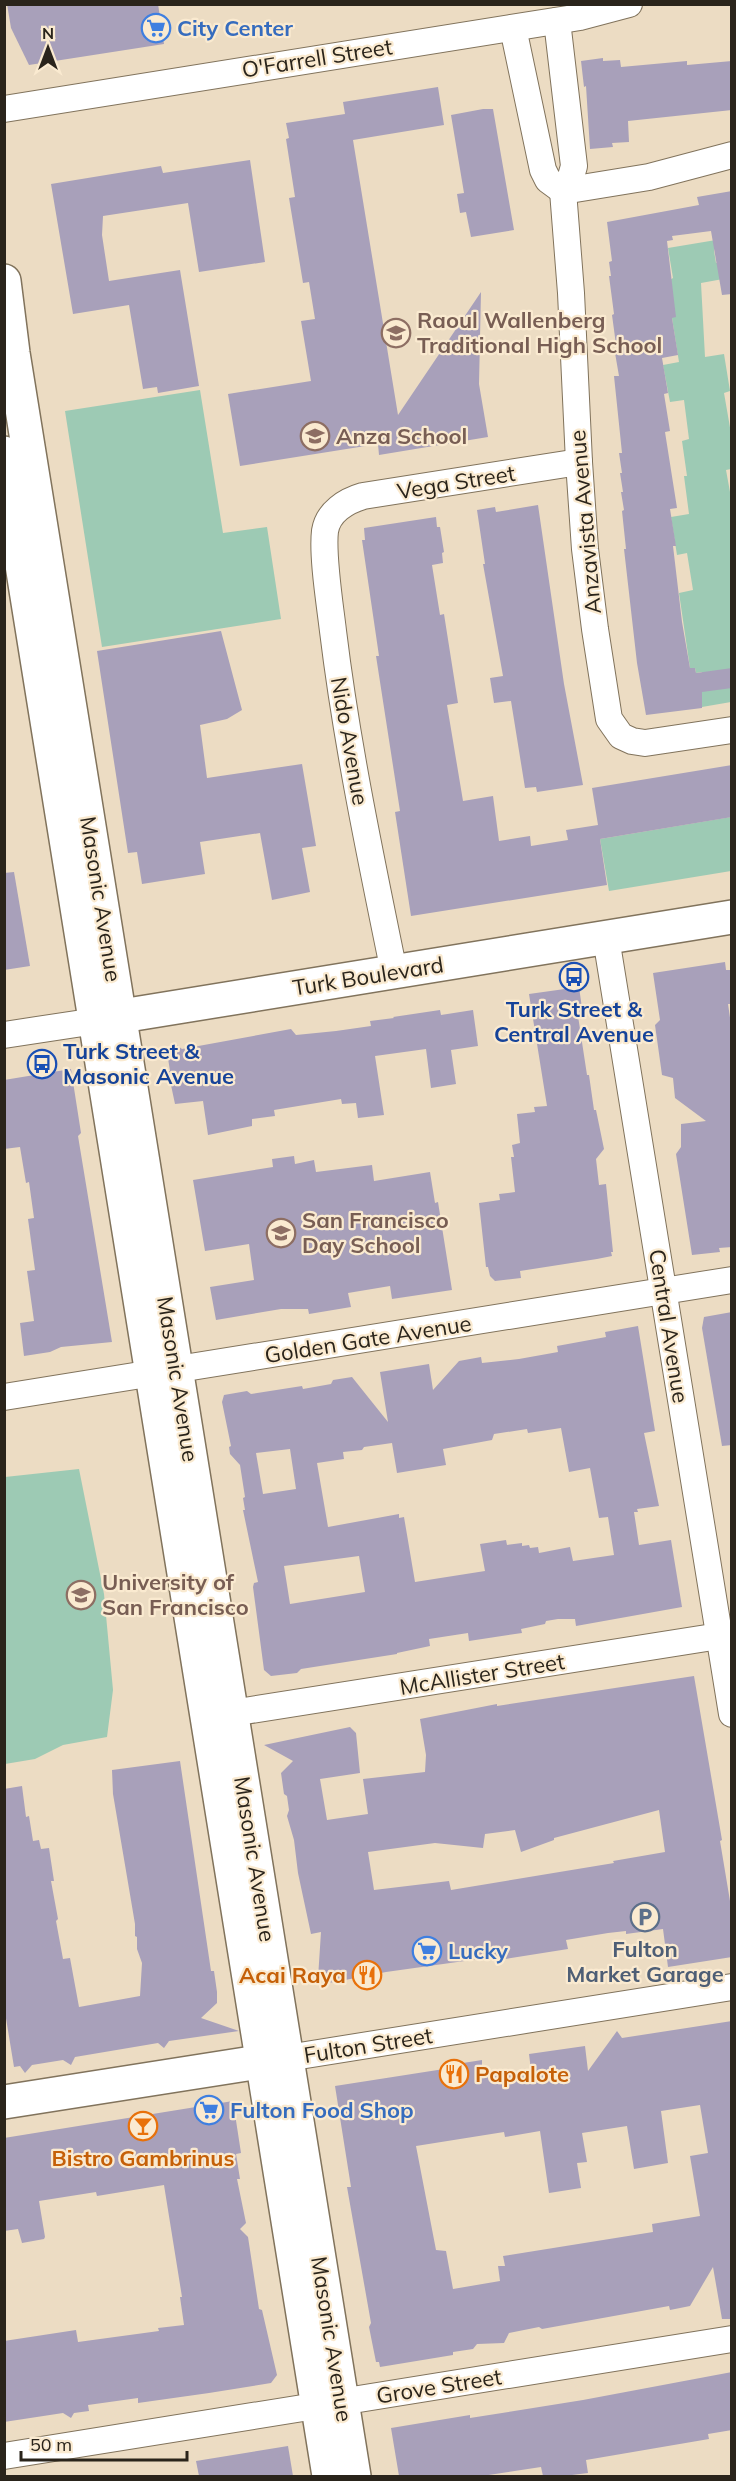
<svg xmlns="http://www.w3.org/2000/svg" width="736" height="2481" font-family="Mulish,sans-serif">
	<rect width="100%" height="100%" fill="#ecdcc3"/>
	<g fill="#9dcab4">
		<polygon points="716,240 714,251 716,263 720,262 723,279 701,283 705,357 724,354 730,391 724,393 732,439 731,469 726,470 732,503 731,702 702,707 702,672 696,673 695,668 690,668 679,593 693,590 687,553 677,555 671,517 689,514 684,476 687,476 682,441 689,439 684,400 670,402 663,365 679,362 672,318 670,280 673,278 668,248"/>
		<polygon points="200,390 223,533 267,527 281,619 102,647 65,411"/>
		<polygon points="731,817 731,871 609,891 600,839"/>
		<polygon points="79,1469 104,1594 113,1690 107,1737 63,1745 35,1759 5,1764 5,1477"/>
	</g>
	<g fill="#a8a0ba" fill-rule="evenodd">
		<polygon points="7,4 158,4 164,44 29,65 11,28"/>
		<polygon points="603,58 603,61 620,60 621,67 687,61 687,65 732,61 732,110 628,121 629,142 612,143 613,147 590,149 586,86 584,87 581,61"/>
		<polygon points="438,87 444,125 353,140 398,415 481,292 479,384 488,437 379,455 378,444 240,466 228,394 311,381 301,321 315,319 309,282 303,283 289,198 295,197 286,139 289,138 286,123 345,114 343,102"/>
		<polygon points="483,109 493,109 514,230 471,237 466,212 460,213 457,194 464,193 451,115"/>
		<polygon points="250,160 265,262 199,272 188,203 103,216 102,235 109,281 180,270 199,386 158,393 157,387 143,389 129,305 73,314 51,184 161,166 163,173"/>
		<polygon points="732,191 732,294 722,295 711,231 672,236 673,240 667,241 676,317 672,318 678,355 662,358 668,393 664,394 670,431 665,432 677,508 670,509 676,546 673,546 682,622 690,668 695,668 696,673 732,668 732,688 702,692 702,708 646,715 637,663 624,549 626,549 622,511 624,510 621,492 623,492 620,473 622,473 619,453 622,453 614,376 619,376 615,353 617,352 612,315 614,314 609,276 611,276 609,262 612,261 607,222 699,205 697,197"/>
		<polygon points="538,505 564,684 583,785 537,792 536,787 525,788 511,701 494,703 490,678 503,676 483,564 485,564 477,510 495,507 496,512"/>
		<polygon points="436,517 437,527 440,527 444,552 442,553 443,563 432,565 440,615 444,614 458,703 447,705 463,801 493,796 499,841 530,836 531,846 568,840 566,830 598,825 592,788 732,765 732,817 600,839 607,885 411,916 395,812 400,811 376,656 379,656 362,540 365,540 364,528"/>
		<polygon points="221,631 242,710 227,719 200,725 207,778 302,764 316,846 302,848 310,892 272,900 260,833 200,842 205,874 142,884 137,852 128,853 97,651"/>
		<polygon points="14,872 30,966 4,970 4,873"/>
		<polygon points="725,962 726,970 732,970 732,1004 728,1004 732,1031 732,1247 719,1248 720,1252 692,1255 676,1154 681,1147 681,1124 706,1121 675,1098 673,1078 662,1075 655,1025 660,1020 653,973"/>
		<polygon points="579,987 583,1015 578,1016 587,1075 589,1075 594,1110 596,1110 604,1149 596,1159 599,1185 606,1184 613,1252 611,1252 612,1256 597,1259 520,1271 521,1278 495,1281 490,1276 488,1267 486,1267 479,1203 500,1200 499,1194 515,1192 511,1157 514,1157 512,1145 520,1143 517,1114 535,1112 534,1107 547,1106 529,994"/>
		<polygon points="440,1010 441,1015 473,1010 478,1046 451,1050 456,1084 431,1088 426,1049 375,1056 384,1115 358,1118 356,1103 342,1104 341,1099 274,1110 275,1116 252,1119 252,1126 208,1135 203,1101 175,1104 168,1071 170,1071 167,1052 171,1052 174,1043 182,1049 291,1029 296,1035 336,1031 371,1026 370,1021 394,1018 393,1017"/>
		<polygon points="71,1069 81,1133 78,1136 112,1342 61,1347 50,1352 24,1356 20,1323 34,1321 27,1271 35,1270 28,1219 34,1218 29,1182 26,1183 20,1147 4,1149 4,1080"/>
		<polygon points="294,1156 295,1164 314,1160 316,1172 372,1165 374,1181 430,1172 435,1203 438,1202 452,1290 392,1299 390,1286 348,1293 351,1307 309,1314 308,1309 281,1309 216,1320 210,1287 254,1280 249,1244 205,1251 193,1180 273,1167 272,1159"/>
		<polygon points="732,1312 732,1445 722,1446 702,1328 704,1317"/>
		<path d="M 638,1326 L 655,1431 L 644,1433 L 659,1506 L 637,1509 L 638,1512 L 634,1512 L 639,1545 L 671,1540 L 682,1607 L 576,1626 L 575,1619 L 558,1619 L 546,1621 L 545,1624 L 521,1629 L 522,1633 L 469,1641 L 468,1633 L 429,1639 L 430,1646 L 397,1653 L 397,1654 L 301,1669 L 297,1673 L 271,1676 L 264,1670 L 253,1587 L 254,1583 L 258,1582 L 243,1510 L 245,1510 L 243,1498 L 245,1497 L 240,1465 L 230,1454 L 229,1447 L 231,1446 L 222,1402 L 224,1395 L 247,1391 L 251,1394 L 302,1386 L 303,1389 L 331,1384 L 333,1380 L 352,1377 L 388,1422 L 380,1372 L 429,1364 L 433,1390 L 459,1361 L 481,1357 L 482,1363 L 519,1359 L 558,1352 L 557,1346 L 606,1337 L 605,1332 ZM 561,1428 L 569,1472 L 590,1468 L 599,1518 L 608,1517 L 614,1555 L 573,1561 L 570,1547 L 539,1553 L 538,1547 L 530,1548 L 529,1545 L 522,1546 L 522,1543 L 507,1545 L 506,1540 L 480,1544 L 485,1571 L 415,1582 L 404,1517 L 399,1518 L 399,1514 L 328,1527 L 317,1463 L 344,1459 L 343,1452 L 362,1450 L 364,1447 L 392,1443 L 397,1473 L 446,1465 L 443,1449 L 492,1440 L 494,1434 L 527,1429 L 528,1433 ZM 290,1449 L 296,1489 L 263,1494 L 256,1453 ZM 359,1556 L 365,1592 L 290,1604 L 284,1566 Z"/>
		<path d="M 694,1676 L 722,1840 L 720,1841 L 732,1913 L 732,1957 L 668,1967 L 663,1929 L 626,1934 L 626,1931 L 608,1933 L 566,1940 L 568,1949 L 493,1961 L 493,1957 L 386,1972 L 340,1981 L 340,1983 L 323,1982 L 323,1979 L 318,1978 L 321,1932 L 311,1934 L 298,1873 L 294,1840 L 287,1816 L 289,1810 L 287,1796 L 284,1794 L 281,1773 L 293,1761 L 264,1745 L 350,1727 L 356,1733 L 360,1773 L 320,1779 L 327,1820 L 368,1814 L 363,1779 L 425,1772 L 426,1755 L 420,1719 L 497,1704 L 497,1706 ZM 659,1810 L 665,1852 L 613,1861 L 614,1863 L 451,1890 L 449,1881 L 374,1890 L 368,1852 L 435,1843 L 483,1848 L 485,1834 L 515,1830 L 521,1852 L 554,1840 L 554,1838 Z"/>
		<polygon points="180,1761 211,1971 214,1971 217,1992 217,2003 201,2018 239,2031 169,2041 164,2048 158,2043 75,2057 71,2065 63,2060 32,2065 25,2073 20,2066 14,2067 4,2006 4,1789 22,1786 26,1817 29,1816 33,1841 39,1840 41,1849 49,1848 54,1881 51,1881 58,1919 56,1921 63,1959 70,1958 79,2007 140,1996 142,1963 137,1949 137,1937 135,1936 135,1924 113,1794 112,1770"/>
		<path d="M 732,2021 L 732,2319 L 722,2319 L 713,2267 L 690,2306 L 670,2310 L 669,2306 L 542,2329 L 539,2327 L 509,2333 L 504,2343 L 477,2344 L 473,2349 L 453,2352 L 453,2355 L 380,2367 L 379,2362 L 376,2362 L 369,2327 L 371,2323 L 347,2187 L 351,2187 L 335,2086 L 444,2069 L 444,2066 L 482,2060 L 482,2078 L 531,2070 L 529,2054 L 585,2046 L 588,2071 L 617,2031 L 622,2038 ZM 700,2105 L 708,2153 L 690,2156 L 700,2216 L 652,2224 L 653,2232 L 503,2256 L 505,2266 L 498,2266 L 500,2281 L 453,2289 L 446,2251 L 436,2250 L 416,2146 L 504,2132 L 505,2137 L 540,2131 L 549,2193 L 581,2188 L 577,2163 L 587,2162 L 582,2133 L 627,2126 L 634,2169 L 668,2163 L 661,2111 Z"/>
		<polygon points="233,2101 241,2153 236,2154 240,2179 237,2179 246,2223 240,2229 248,2237 259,2309 262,2310 277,2375 271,2383 209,2393 138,2403 138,2398 88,2405 89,2411 74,2413 71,2418 63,2413 4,2422 4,2341 76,2330 78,2342 159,2331 158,2328 184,2325 180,2297 182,2297 164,2185 97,2196 96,2192 39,2201 45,2237 44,2239 22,2243 18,2229 4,2231 4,2138"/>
		<polygon points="732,2372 732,2430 708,2434 709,2439 586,2460 588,2473 564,2476 543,2476 541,2467 482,2476 399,2476 391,2428 470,2415 470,2418 583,2400"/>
		<polygon points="288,2446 293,2476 199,2476 196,2461"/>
	</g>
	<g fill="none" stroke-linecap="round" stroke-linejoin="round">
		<g stroke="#81735c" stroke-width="28">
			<g id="minor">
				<polyline points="557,21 574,166 569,184 563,191 571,293 579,462 585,549 595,629 609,719 621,736 632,741 645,743 732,730"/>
				<polyline points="513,28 543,170 548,180 563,191"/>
				<polyline points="4,109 580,17 629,4"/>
				<polyline points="563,191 649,177 732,155"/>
				<polyline points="606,938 732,1714"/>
				<path d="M 394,972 C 371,859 347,746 333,631 C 330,605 322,556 325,531 C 328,512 346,501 363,496 L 579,462"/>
				<polyline points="4,1035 96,1021"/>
				<polyline points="4,1397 732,1280"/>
				<polyline points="232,1713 732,1634"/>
				<polyline points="287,2058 732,1987"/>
				<polyline points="4,2456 732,2339"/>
			</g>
		</g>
		<g stroke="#81735c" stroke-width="36">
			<g id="major">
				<polyline points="4,281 13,353 354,2476"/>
				<polyline points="4,453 329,2476"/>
				<polyline points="97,1020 732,917"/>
				<polyline points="4,2102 285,2058"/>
			</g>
		</g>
		<use href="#minor" stroke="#fff" stroke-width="26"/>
		<use href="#major" stroke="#fff" stroke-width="33"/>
	</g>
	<defs>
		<g id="supermarket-ring" transform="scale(1.5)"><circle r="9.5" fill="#faead0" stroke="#3f7fe0" stroke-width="1.5"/><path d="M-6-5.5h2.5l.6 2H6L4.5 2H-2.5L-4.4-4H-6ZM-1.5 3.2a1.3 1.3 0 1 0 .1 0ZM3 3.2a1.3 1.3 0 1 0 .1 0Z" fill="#3f7fe0"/></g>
		<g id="school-ring" transform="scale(1.5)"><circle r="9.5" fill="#faead0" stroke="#8d6e63" stroke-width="1.5"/><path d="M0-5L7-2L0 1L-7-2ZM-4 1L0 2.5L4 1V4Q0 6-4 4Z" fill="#8d6e63"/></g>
		<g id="bus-ring" transform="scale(1.5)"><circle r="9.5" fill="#faead0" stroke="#1a4fb4" stroke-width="1.5"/><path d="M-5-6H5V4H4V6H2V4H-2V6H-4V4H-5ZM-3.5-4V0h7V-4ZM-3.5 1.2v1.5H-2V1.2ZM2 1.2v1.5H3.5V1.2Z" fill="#1a4fb4"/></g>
		<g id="university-ring" transform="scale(1.5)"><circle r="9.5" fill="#faead0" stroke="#8d6e63" stroke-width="1.5"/><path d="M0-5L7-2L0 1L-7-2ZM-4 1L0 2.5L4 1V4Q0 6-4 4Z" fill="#8d6e63"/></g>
		<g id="parking-ring" transform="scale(1.5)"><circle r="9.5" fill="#faead0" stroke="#5c6f8a" stroke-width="1.5"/><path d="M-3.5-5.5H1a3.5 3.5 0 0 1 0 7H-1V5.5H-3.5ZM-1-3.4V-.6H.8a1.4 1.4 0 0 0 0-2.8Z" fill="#5c6f8a"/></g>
		<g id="restaurant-ring" transform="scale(1.5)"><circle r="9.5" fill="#faead0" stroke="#e8710a" stroke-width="1.5"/><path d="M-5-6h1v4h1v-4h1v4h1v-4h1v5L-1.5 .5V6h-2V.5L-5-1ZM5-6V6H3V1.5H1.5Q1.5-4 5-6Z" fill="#e8710a"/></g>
		<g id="bar-ring" transform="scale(1.5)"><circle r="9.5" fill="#faead0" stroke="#e8710a" stroke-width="1.5"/><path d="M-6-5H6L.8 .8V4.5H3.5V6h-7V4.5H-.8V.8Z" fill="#e8710a"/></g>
	</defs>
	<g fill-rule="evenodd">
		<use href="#supermarket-ring" x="156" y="28"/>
		<use href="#school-ring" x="396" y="333"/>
		<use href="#school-ring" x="315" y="436"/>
		<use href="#bus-ring" x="574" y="977"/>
		<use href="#bus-ring" x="42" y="1064"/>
		<use href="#school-ring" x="281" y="1233"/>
		<use href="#university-ring" x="81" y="1595"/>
		<use href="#parking-ring" x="645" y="1917"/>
		<use href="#supermarket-ring" x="427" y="1951"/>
		<use href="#restaurant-ring" x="367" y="1975"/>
		<use href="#restaurant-ring" x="454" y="2074"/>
		<use href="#supermarket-ring" x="209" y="2110"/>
		<use href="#bar-ring" x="143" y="2126"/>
	</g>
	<g text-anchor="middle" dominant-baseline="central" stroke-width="4.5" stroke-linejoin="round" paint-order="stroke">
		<g font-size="22" font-weight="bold" fill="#366cbe" stroke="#faead0" text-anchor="start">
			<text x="177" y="28">City Center</text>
			<text x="448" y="1951">Lucky</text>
			<text x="230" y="2110">Fulton Food Shop</text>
		</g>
		<g font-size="22" fill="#2a241b" stroke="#faead0">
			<text transform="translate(317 58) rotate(-9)">O'Farrell Street</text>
			<text transform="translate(456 482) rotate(-9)">Vega Street</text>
			<text transform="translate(585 522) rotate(-95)">Anzavista Avenue</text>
			<text transform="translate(350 741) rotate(80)">Nido Avenue</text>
			<text transform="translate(101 899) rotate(81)">Masonic Avenue</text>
			<text transform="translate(368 976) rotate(-9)">Turk Boulevard</text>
			<text transform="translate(669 1326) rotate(81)">Central Avenue</text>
			<text transform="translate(368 1339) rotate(-9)">Golden Gate Avenue</text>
			<text transform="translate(178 1379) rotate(81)">Masonic Avenue</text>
			<text transform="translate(482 1674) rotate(-9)">McAllister Street</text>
			<text transform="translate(255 1859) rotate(81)">Masonic Avenue</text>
			<text transform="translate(368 2045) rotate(-9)">Fulton Street</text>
			<text transform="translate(332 2339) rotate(81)">Masonic Avenue</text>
			<text transform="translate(439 2386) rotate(-9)">Grove Street</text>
		</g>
		<g font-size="22" font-weight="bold" fill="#785e54" stroke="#faead0" text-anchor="start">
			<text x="417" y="320">Raoul Wallenberg<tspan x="417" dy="25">Traditional High School</tspan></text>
			<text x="336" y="436">Anza School</text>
			<text x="302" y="1220">San Francisco<tspan x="302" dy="25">Day School</tspan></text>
			<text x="102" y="1582">University of<tspan x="102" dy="25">San Francisco</tspan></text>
		</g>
		<g font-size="22" font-weight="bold" fill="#164399" stroke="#faead0">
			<text x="574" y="1009">Turk Street &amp;<tspan x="574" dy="25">Central Avenue</tspan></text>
			<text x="63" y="1051" text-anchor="start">Turk Street &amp;<tspan x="63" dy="25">Masonic Avenue</tspan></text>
		</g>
		<g font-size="22" font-weight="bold" fill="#4e5e75" stroke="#faead0">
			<text x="645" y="1949">Fulton<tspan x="645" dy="25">Market Garage</tspan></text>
		</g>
		<g font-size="22" font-weight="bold" fill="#c56008" stroke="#faead0" text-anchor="end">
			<text x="346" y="1975">Acai Raya</text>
			<text x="475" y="2074" text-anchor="start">Papalote</text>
			<text x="143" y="2158" text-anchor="middle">Bistro Gambrinus</text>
		</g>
	</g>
	<rect width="736" height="2481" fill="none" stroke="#2a241b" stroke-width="12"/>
	<g transform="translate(48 48)" stroke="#faead0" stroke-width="4.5" paint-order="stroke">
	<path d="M0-4.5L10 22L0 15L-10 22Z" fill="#2a241b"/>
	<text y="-9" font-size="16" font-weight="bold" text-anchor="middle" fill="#2a241b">N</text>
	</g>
	<path d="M21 2451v9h166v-9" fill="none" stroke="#2a241b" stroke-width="3"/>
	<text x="30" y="2451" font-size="18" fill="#2a241b" stroke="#faead0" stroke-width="4.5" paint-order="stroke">50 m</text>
</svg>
